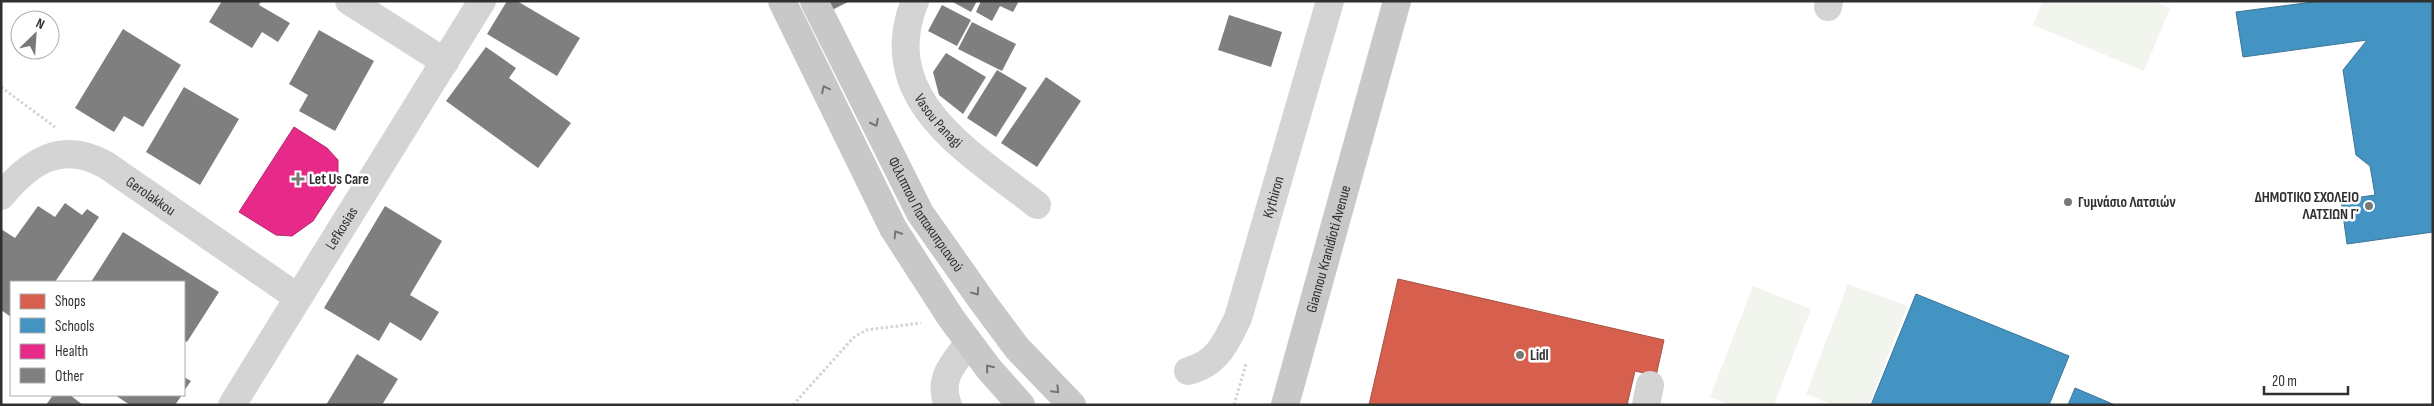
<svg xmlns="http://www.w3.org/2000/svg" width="2434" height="406" font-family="'Sofia Sans Condensed',sans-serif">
	<rect width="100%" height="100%" fill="#fff"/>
	<g fill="#f1f5ed">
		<polygon points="2043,1 2153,1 2170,8 2144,71 2033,25"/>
		<polygon points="1848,284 1907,306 1869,405 1833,405 1806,394"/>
		<polygon points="1753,286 1811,309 1774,405 1730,405 1710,397"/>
	</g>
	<polygon fill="#d6604d" stroke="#a45244" points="1398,279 1664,340 1656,376 1635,371 1627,405 1369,405"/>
	<g fill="#4393c3" stroke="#3d7597">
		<polygon points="2321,1 2433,1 2433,232 2347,244 2341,200 2375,195 2370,166 2356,155 2343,70 2367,40 2243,57 2236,12"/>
		<polygon points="1916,294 2069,356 2049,405 1871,405"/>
		<polygon points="2075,388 2115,405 2068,405"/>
	</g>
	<polygon fill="#e7298a" stroke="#b02b6f" points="294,127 327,148 338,160 338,173 336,186 313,221 292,236 276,235 239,212"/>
	<g fill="#7f7f7f">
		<polygon points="222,1 261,1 259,5 290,23 278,42 262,32 252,48 209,22"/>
		<polygon points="507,1 517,1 580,38 557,76 487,34"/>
		<polygon points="828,1 850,1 832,10"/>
		<polygon points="951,1 977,1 971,12"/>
		<polygon points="981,1 1019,1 1013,12 1000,6 992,21 976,12"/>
		<polygon points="942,5 971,20 957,46 928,31"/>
		<polygon points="1229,15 1282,32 1271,67 1218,50"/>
		<polygon points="972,22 1016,44 1002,71 958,49"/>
		<polygon points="123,29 181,65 143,127 124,116 114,132 75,108"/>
		<polygon points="319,30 374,61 335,131 299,111 308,95 289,84"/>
		<polygon points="486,47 516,68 509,78 571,123 538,168 446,101"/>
		<polygon points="946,53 986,77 963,114 939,95 933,72"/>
		<polygon points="997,70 1027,88 996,137 967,118"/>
		<polygon points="1046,77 1081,101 1037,167 1001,143"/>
		<polygon points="184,87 239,119 200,185 146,152"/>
		<polygon points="65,203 82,215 87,209 99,217 55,282 11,282 11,317 1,310 1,229 15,238 38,206 55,217"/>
		<polygon points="385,206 442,241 410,295 439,312 421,341 390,322 379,341 324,308"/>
		<polygon points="123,232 219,292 187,342 184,340 184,282 91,282"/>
		<polygon points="357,354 398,379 382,405 326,405"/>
		<polygon points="184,377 191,381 184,391"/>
		<polygon points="53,395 70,395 83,405 46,405"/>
		<polygon points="115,395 182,395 175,405 130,405"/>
	</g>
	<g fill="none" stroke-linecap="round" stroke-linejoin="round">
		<g stroke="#d4d4d4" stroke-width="3" stroke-dasharray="2.5 2.5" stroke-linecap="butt">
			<polyline points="1,87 55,127"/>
			<polyline points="793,405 853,338 866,330 921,323"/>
			<polyline points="1234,405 1246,364"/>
		</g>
		<g stroke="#d4d4d4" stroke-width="28">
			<polyline points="349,1 445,62"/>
			<path id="s1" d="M 915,1 C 875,100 971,153 1037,205"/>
			<polyline points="1828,7 1829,1"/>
			<path id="s2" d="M 1,196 C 30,161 62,140 106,165 L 297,297"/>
			<path id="s3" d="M 1188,371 C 1217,364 1226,343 1238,318 L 1330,1"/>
			<path id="s4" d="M 232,405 L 482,1"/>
			<path d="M 948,405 C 937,379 954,362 969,343"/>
			<polyline points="1646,405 1650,385"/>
		</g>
		<g stroke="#c8c8c8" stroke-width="28">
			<polyline points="782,1 893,228 951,318 989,369 1021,405"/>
			<path id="s5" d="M 814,1 L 920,213 L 982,301 L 1017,348 L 1072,405"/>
			<path id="s6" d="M 1285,405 L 1397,1"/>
		</g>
	</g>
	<defs><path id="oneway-chevron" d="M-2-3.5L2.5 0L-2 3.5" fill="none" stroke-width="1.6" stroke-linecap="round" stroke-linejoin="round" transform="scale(1.25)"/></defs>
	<g stroke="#747474">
		<use href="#oneway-chevron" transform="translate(825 89) rotate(-116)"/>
		<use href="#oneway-chevron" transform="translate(875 123) rotate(63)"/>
		<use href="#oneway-chevron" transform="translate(897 234) rotate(-122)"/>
		<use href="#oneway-chevron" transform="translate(976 292) rotate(55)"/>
		<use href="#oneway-chevron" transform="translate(989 368) rotate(-129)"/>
		<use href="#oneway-chevron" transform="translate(1056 390) rotate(45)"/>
	</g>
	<g fill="#787878" stroke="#fff" stroke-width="2">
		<path d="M295.5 171.5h5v5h5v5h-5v5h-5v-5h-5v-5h5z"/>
		<circle cx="2068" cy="202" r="5"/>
		<circle cx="2369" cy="206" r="5"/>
		<circle cx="1520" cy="355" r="5"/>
	</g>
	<g text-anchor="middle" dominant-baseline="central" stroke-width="5" stroke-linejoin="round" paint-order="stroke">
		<g font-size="15" fill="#303030" stroke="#fff">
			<text stroke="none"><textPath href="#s1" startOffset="130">Vasou Panagi</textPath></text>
			<text stroke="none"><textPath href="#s2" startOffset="176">Gerolakkou</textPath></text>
			<text stroke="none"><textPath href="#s3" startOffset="202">Kythiron</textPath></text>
			<text stroke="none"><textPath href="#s5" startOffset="241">Φίλιππου Παπακυπριανού</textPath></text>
			<text stroke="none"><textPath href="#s4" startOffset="208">Lefkosias</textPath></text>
			<text stroke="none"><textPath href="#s6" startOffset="162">Giannou Kranidioti Avenue</textPath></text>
		</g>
		<g font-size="15" font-weight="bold" fill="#303030" stroke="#fff" text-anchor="start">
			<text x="309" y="179">Let Us Care</text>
			<text x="2359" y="197" text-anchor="end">ΔΗΜΟΤΙΚΟ ΣΧΟΛΕΙΟ<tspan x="2359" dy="17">ΛΑΤΣΙΩΝ Γ΄</tspan></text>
			<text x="2078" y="202">Γυμνάσιο Λατσιών</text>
			<text x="1530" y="355">Lidl</text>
		</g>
	</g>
	<rect width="2434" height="406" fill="none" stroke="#303030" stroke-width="5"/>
	<rect x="10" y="281" width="175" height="115" fill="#ffffff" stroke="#acacac"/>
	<rect x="20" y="294" width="25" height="15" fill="#d6604d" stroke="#acacac"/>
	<text x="55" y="306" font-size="15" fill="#303030">Shops</text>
	<rect x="20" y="318" width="25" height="15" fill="#4393c3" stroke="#acacac"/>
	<text x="55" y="331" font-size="15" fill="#303030">Schools</text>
	<rect x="20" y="344" width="25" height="15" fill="#e7298a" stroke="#acacac"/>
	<text x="55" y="356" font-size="15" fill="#303030">Health</text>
	<rect x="20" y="368" width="25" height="15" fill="#7f7f7f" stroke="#acacac"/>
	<text x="55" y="381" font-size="15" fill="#303030">Other</text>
	<g transform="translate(35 35) rotate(25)"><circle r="24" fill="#ffffff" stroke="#acacac"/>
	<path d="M0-4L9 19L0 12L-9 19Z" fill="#787878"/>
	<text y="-8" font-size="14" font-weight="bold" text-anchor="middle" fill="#303030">N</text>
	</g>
	<path d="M2264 386v8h84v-8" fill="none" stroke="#303030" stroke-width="2.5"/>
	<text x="2272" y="386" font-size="15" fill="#303030" stroke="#ffffff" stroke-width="4" paint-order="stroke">20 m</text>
</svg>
